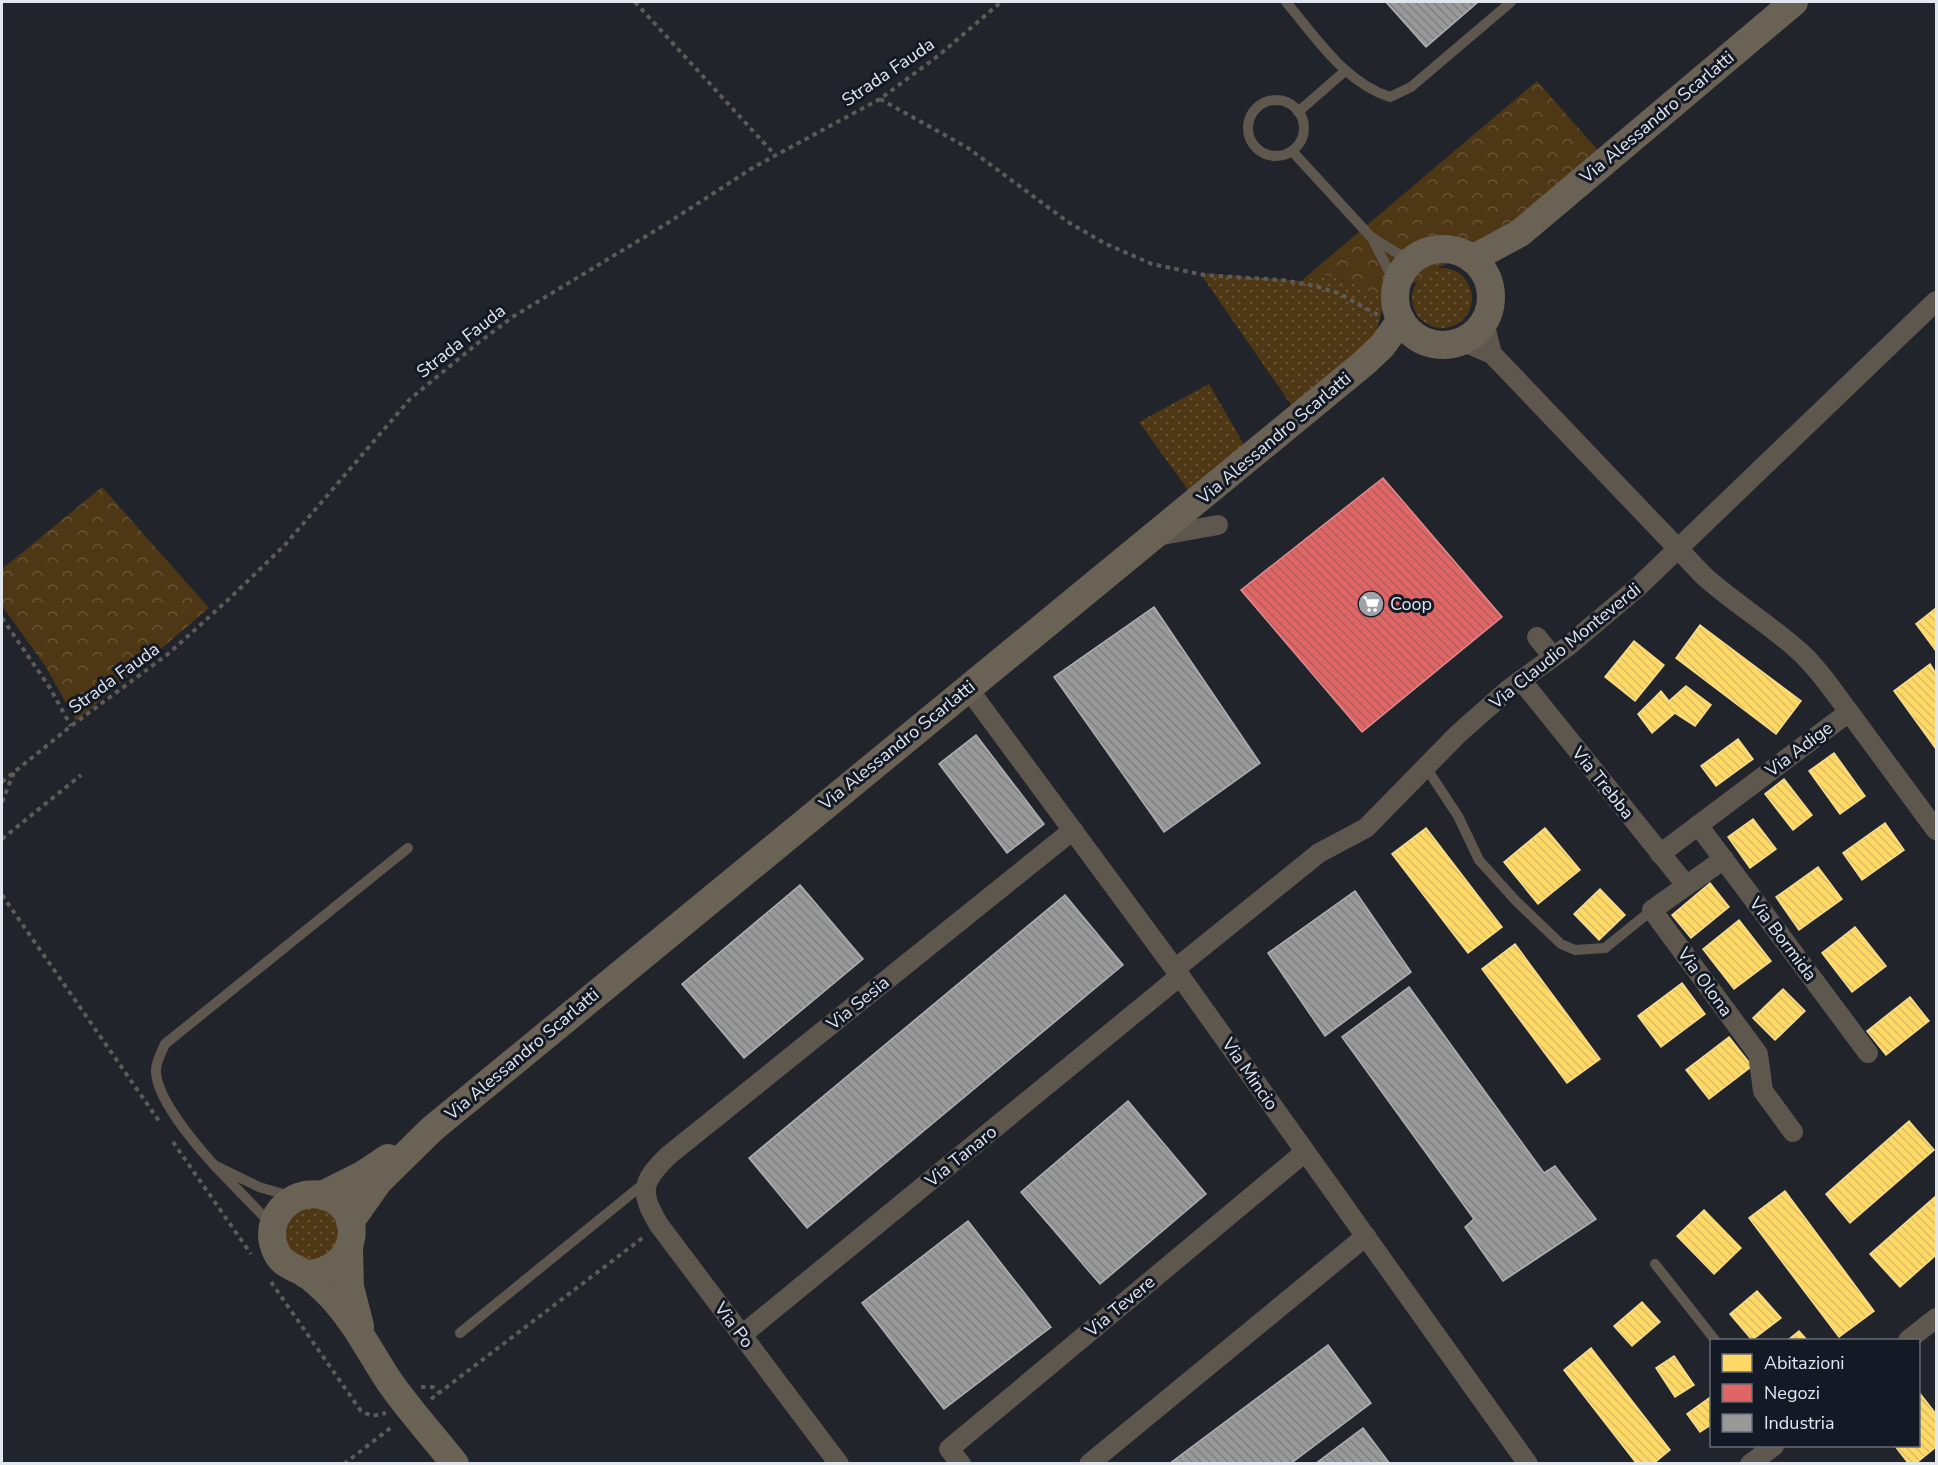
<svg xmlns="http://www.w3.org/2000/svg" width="1938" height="1465" font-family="'Nunito Sans',sans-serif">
	<defs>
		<pattern id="grass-dots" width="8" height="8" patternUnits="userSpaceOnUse" patternTransform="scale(1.5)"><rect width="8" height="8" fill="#4e3714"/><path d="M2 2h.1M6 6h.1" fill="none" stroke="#675436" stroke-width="1.8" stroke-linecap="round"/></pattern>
		<pattern id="forest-crowns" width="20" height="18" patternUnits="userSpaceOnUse" patternTransform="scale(1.5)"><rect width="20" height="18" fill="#4e3714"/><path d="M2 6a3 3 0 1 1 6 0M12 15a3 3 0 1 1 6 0" fill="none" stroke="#675436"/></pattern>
		<pattern id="homes-back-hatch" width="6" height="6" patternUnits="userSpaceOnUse" patternTransform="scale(1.5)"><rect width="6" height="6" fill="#ffd966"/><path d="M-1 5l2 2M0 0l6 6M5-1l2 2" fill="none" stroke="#dabb60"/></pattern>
		<pattern id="shops-back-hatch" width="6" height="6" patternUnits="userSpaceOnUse" patternTransform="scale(1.5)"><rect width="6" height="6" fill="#e06666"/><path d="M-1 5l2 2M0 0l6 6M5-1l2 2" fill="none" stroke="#b15c5d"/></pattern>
		<pattern id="industry-back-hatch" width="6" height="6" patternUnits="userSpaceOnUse" patternTransform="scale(1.5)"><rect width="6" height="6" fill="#999"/><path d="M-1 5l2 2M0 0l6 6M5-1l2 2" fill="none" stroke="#808080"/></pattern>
	</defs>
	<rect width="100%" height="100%" fill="#21242a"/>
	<g fill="url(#grass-dots)">
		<circle cx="1442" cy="298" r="30"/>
		<polygon points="1200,273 1301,281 1326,275 1354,284 1385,300 1374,339 1294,409"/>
		<polygon points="1209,384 1254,462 1198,504 1139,422"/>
		<polygon points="318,1202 342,1222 330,1261 290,1258 282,1220"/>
	</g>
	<g fill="url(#forest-crowns)">
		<polygon points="1537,81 1611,165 1385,300 1354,284 1326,275 1301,281"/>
		<polygon points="102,487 209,608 76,721 46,667 2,606 2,569"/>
	</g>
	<g fill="url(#homes-back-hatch)" stroke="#f6dd8f" stroke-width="1.5">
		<polygon points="1936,608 1936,651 1916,624"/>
		<polygon points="1700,625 1801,701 1776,734 1676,658"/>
		<polygon points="1634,641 1664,665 1635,701 1605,677"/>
		<polygon points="1930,664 1936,674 1936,749 1894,691"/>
		<polygon points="1686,686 1711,705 1695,726 1675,713 1652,733 1638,714 1661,691 1669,701"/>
		<polygon points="1738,739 1753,759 1716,786 1701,766"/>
		<polygon points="1834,753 1865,796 1840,814 1809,771"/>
		<polygon points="1784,779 1812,815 1793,830 1765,794"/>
		<polygon points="1753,819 1776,849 1750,868 1728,837"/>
		<polygon points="1885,823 1904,850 1862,880 1843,853"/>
		<polygon points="1426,828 1502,927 1468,953 1392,854"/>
		<polygon points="1545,828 1580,870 1538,904 1504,862"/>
		<polygon points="1818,867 1842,899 1799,930 1776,897"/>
		<polygon points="1710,883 1729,907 1691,938 1672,915"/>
		<polygon points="1600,889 1625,915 1599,940 1574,914"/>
		<polygon points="1739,920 1771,961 1734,989 1703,949"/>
		<polygon points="1855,927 1886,966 1852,992 1822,953"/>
		<polygon points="1515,944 1600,1059 1567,1083 1482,969"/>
		<polygon points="1682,983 1705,1014 1661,1047 1638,1016"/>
		<polygon points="1783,989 1805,1011 1775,1040 1753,1018"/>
		<polygon points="1910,997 1929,1021 1886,1055 1867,1031"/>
		<polygon points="1729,1037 1752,1066 1709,1099 1686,1070"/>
		<polygon points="1909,1121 1934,1150 1850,1223 1826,1194"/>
		<polygon points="1785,1191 1874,1311 1839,1337 1749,1218"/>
		<polygon points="1936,1196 1936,1255 1900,1287 1870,1254"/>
		<polygon points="1704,1210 1741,1248 1714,1274 1677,1236"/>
		<polygon points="1757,1291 1781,1318 1752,1340 1730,1314"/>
		<polygon points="1642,1302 1660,1322 1632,1346 1614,1326"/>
		<polygon points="1799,1331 1807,1340 1788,1340"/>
		<polygon points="1591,1348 1670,1450 1653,1464 1637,1464 1564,1370"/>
		<polygon points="1674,1356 1694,1385 1675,1397 1656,1368"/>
		<polygon points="1918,1391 1936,1414 1936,1447 1915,1464 1909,1464 1895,1446 1918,1446"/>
		<polygon points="1712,1396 1712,1424 1700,1432 1687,1414"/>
	</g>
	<polygon fill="url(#shops-back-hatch)" stroke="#e18c8f" stroke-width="1.5" points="1383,478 1502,617 1362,732 1241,590"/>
	<g fill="url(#industry-back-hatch)" stroke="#afb0b2" stroke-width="1.5">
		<polygon points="1386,2 1478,2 1426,47"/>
		<polygon points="1154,607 1260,763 1164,832 1054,677"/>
		<polygon points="976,735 1044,824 1007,853 939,764"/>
		<polygon points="800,885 863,959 744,1058 682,984"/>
		<polygon points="1355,891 1411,972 1325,1036 1268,953"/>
		<polygon points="1065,895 1123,965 807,1228 749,1158"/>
		<polygon points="1409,987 1544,1173 1555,1166 1596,1219 1503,1281 1465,1227 1474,1219 1342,1037"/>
		<polygon points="1128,1101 1206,1194 1100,1284 1021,1192"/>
		<polygon points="968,1221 1051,1327 944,1409 862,1303"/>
		<polygon points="1328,1345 1371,1403 1290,1464 1169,1464"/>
		<polygon points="1363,1428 1390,1464 1315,1464"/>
	</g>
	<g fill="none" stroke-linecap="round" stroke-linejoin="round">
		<g stroke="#5d5b58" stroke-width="4" stroke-dasharray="4.5 4.5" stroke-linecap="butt">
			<polyline points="635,2 775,155"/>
			<polyline points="880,99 968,148 1068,222 1106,244 1152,264 1204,275 1282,280 1315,286 1338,293 1378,315"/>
			<polyline points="2,618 50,688 71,726"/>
			<polyline points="2,782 71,726 168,654 229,599 284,546 410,399 478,343 514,316 666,224 754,167 880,99 938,56 1001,2"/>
			<polyline points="2,802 14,772"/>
			<polyline points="2,839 81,775"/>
			<polyline points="2,895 159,1121"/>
			<polyline points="173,1142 251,1254"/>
			<polyline points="271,1282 361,1411 372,1416 386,1413"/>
			<polyline points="421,1387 433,1387 439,1393"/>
			<polyline points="431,1399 645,1236"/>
			<polyline points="344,1464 393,1426"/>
		</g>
		<g stroke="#5e574e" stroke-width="10">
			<path d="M 1286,2 C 1316,37 1344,82 1390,97 L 1411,87 L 1511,2"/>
			<circle cx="1276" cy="128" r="28"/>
			<polyline points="1298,112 1345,71"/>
			<polyline points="1292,151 1371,237 1397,253 1416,258"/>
			<polyline points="1374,242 1396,285"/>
			<polyline points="1425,766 1458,816 1479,860 1516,901 1561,944 1575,950 1605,948 1652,910"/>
			<path d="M 214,1165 C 196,1145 155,1097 156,1070 C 156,1062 162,1051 165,1044 L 408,848"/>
			<polyline points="271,1224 214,1165 259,1187 290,1196"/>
			<polyline points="1655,1264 1715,1340"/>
			<polyline points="460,1333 647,1181"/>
		</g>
		<g stroke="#5e574e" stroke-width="20">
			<polyline points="1484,322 1492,354"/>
			<path d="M 1462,341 L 1492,354 L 1704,576 C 1734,603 1769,624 1799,651 C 1819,669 1833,691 1849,712"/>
			<polyline points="1157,536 1218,525"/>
			<polyline points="1537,637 1553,657"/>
			<polyline points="1521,680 1686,885"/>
			<polyline points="967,687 1175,969 1528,1464"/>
			<polyline points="1698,825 1868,1053"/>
			<polyline points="1660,854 1849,712 1936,830"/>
			<polyline points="1724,859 1652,910 1758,1054 1763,1091 1793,1132"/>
			<polyline points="1175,969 1319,853 1366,828 1458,734 1509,689 1567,647 1638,587 1936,301"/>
			<polyline points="742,1335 1180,976"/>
			<polyline points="1908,1340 1936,1318"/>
			<path d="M 839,1464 L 659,1225 C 639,1192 641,1182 669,1155 L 1073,830"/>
			<polyline points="961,1464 949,1449 1305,1152"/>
			<polyline points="1089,1464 1366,1236"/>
			<polyline points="1750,1464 1774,1446"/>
		</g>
		<g stroke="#6b6256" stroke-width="28">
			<circle cx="1443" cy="297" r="48"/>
			<polyline points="1472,259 1520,233 1794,2"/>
			<polyline points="322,1195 364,1174 388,1158"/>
			<polyline points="350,1222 379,1181 432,1129 1364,363 1382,346 1401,320"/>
			<polyline points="349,1249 350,1287 360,1326"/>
			<path d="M 305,1274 C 361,1273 367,1204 321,1195 C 290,1189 263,1219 275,1249 C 281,1265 293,1266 306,1274 C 314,1279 323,1288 330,1295 C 354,1320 370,1352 389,1381 C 409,1410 433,1436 455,1464"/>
		</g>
	</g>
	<defs>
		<g id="supermarket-disc" transform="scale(1.35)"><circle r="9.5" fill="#9ea2a9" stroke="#141a25"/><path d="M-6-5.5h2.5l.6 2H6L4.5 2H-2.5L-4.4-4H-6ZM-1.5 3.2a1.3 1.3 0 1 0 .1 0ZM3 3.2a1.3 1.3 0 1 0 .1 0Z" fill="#fff"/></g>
	</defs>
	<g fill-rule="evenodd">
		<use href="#supermarket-disc" x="1371" y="604"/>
	</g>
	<g text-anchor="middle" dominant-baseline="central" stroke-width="6" stroke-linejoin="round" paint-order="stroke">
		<g font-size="18" fill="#e2e6ee" stroke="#141a25">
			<text transform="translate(888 72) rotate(-34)">Strada Fauda</text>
			<text transform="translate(1657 117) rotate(-40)">Via Alessandro Scarlatti</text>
			<text transform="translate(461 341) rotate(-38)">Strada Fauda</text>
			<text transform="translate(1274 438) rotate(-40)">Via Alessandro Scarlatti</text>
			<text transform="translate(1565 646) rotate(-39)">Via Claudio Monteverdi</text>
			<text transform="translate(114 678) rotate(-36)">Strada Fauda</text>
			<text transform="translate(897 745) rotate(-39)">Via Alessandro Scarlatti</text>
			<text transform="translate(1799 749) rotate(-37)">Via Adige</text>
			<text transform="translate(1603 783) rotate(51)">Via Trebba</text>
			<text transform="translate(1783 939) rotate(53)">Via Bormida</text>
			<text transform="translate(1705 982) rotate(54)">Via Olona</text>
			<text transform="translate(858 1003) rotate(-39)">Via Sesia</text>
			<text transform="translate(522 1054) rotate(-40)">Via Alessandro Scarlatti</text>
			<text transform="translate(1250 1074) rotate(55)">Via Mincio</text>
			<text transform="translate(961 1156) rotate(-39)">Via Tanaro</text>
			<text transform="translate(1120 1306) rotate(-40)">Via Tevere</text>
			<text transform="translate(734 1325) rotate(53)">Via Po</text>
		</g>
		<g font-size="18" fill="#e2e6ee" stroke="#141a25" text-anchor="start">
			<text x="1390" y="604">Coop</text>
		</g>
	</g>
	<rect width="1938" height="1465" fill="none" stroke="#e2e6ee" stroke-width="6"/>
	<rect x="1710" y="1339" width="210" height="108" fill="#141a25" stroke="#666c75" stroke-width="1.5"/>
	<rect x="1722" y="1354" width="30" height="18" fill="#ffd966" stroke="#666c75" stroke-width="1.5"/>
	<text x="1764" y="1369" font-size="18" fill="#e2e6ee">Abitazioni</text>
	<rect x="1722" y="1384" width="30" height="18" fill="#e06666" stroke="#666c75" stroke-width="1.5"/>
	<text x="1764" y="1399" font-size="18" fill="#e2e6ee">Negozi</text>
	<rect x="1722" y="1414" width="30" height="18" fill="#999999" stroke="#666c75" stroke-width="1.5"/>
	<text x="1764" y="1429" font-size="18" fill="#e2e6ee">Industria</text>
</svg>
